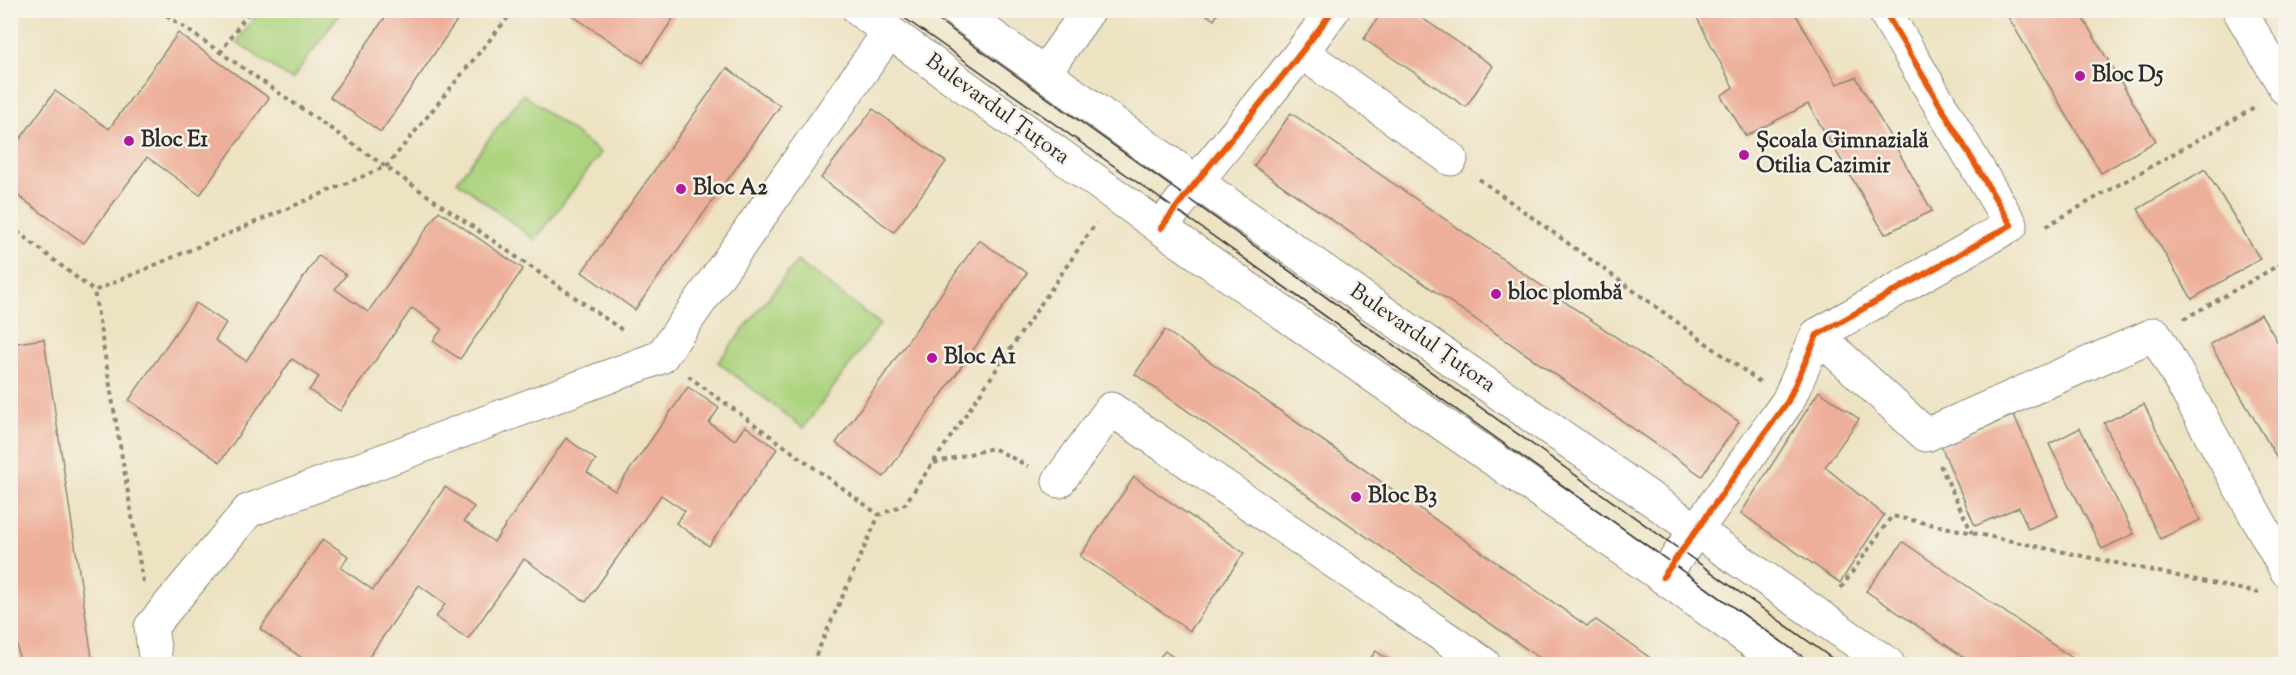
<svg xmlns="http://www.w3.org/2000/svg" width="2296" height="675" font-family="'Sorts Mill Goudy',serif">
	<rect width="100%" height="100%" fill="#f7f3e8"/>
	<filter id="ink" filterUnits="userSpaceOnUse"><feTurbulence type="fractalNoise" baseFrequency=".0167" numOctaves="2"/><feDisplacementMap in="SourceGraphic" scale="12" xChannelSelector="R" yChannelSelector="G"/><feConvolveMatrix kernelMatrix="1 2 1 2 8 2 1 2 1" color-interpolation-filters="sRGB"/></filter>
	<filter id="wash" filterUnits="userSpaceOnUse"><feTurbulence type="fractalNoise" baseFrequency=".008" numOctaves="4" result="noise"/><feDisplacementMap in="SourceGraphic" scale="24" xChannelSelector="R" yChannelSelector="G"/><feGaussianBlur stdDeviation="1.35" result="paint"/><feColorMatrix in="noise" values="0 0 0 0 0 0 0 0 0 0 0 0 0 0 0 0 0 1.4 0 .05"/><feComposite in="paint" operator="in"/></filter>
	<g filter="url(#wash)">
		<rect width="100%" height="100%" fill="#ede3c3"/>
		<g fill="#acd37d" stroke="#6c7f54" stroke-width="1.5">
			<polygon points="259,11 259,10 341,11 292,80 237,42"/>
			<polygon points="523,94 601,153 535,240 457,181"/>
			<polygon points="797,261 880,324 803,428 718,362"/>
		</g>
		<g id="blocks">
			<g fill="#edaf9a">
				<polygon points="390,10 464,10 381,132 330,97"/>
				<polygon points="572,10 679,10 643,63 570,14"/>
				<polygon points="1200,10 1220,10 1214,20"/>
				<polygon points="1383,10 1410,10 1493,66 1466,107 1364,39"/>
				<polygon points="1693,10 1793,10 1837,84 1856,77 1932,211 1885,234 1808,104 1746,136 1721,96 1733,87"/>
				<polygon points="2004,10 2078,10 2156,141 2101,173"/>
				<polygon points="178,33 269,98 200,195 147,157 84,243 10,190 10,153 55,91 109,129"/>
				<polygon points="727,68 780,106 635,310 582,272"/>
				<polygon points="873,109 946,162 894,232 821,178"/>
				<polygon points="1291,113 1739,422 1702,476 1254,166"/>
				<polygon points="2205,169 2260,259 2192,299 2138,209"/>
				<polygon points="439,211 523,269 460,359 433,341 442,329 412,308 340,411 309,390 319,377 292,359 220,462 129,400 196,303 226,323 215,340 246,361 318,256 346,275 335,289 368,312"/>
				<polygon points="979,240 1027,273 884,477 836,443"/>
				<polygon points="2261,314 2286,356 2286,473 2210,344"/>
				<polygon points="1165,330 1587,626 1596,620 1659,664 1565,664 1562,662 1560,664 1548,664 1135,374"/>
				<polygon points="44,339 93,664 20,664 10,600 10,344"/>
				<polygon points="688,387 719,408 709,423 735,440 745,426 777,449 709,546 676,523 685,511 661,495 586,602 524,559 468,639 436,617 445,604 419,585 364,664 311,664 260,629 323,539 348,556 341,568 373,590 445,487 474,507 464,521 494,542 566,438 596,460 587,472 615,491"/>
				<polygon points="1819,391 1859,419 1825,467 1884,515 1840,583 1741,513"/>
				<polygon points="2144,404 2200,520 2160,539 2104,423"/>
				<polygon points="2014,415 2058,516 2028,529 2019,507 1975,526 1941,446"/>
				<polygon points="2080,428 2134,534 2102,549 2049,444"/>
				<polygon points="1134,477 1244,553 1190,631 1080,556"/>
				<polygon points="1903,542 2018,621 2081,664 1974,664 1866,591"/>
				<polygon points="1165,651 1183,664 1154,664"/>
				<polygon points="1376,651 1394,664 1366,664"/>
			</g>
		</g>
	</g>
	<g filter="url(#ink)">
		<use href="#blocks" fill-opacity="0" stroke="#8c8777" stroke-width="1.5"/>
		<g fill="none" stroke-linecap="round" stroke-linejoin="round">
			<g stroke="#8c8777" stroke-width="35">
				<g id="minor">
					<polyline points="1303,53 1451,159"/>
					<polyline points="1044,73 1089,10"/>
					<path d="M 1161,228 C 1216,153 1279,86 1333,10"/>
					<polyline points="1817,335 1926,435 2155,334 2286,570"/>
					<polyline points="1059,481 1111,409 1484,664"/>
					<polyline points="1663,577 1788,401 1817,335 2011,225 1884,10"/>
					<polyline points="156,664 151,627 248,511 661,357 889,32"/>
				</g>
			</g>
			<g stroke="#8c8777" stroke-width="35">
				<g id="major">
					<polyline points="859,10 1161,228 1663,577 1783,664"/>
					<polyline points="956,10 1195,181 1888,664"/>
					<polyline points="2239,10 2286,89"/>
				</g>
			</g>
			<g stroke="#8c8777" stroke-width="4" stroke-dasharray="4.5 4.5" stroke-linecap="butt">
				<polyline points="159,10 625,332"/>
				<polyline points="220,53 250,10"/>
				<polyline points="1479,179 1760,382"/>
				<polyline points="10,226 94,291"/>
				<polyline points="2046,226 2256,107"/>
				<polyline points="2184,319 2286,261"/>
				<polyline points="688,376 879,515"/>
				<polyline points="934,463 993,448 1028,466"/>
				<polyline points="1940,465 1972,533"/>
				<polyline points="143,582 94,291 387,166 514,10"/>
				<polyline points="1841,588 1892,516 2259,593"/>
				<polyline points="552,664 556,662"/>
				<polyline points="812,664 879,515 905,504 1096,223"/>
			</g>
			<use href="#minor" stroke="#fff" stroke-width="33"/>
			<use href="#major" stroke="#fff" stroke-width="33"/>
			<g stroke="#2b2b2b" stroke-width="1.5">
				<polyline points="893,10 1175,209 1813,664"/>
				<polyline points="924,10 1840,664"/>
			</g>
			<g stroke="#f7f3e8" stroke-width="10">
				<g id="cycleway">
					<path d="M 1161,228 C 1216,153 1279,86 1333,10"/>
					<polyline points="1663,577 1788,401 1817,335 2011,225 1884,10"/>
				</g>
			</g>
			<use href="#cycleway" stroke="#e8590c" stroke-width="6"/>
		</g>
	</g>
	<g fill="#b5179e" stroke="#f7f3e8" stroke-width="2">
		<circle cx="2080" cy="76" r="6"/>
		<circle cx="129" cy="141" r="6"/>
		<circle cx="1744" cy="155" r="6"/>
		<circle cx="681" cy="189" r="6"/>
		<circle cx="1496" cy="294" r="6"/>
		<circle cx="932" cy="358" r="6"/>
		<circle cx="1356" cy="497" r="6"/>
	</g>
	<g text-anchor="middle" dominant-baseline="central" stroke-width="5" stroke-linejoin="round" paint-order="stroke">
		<g font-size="22" font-weight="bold" fill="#2b2b2b" stroke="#f7f3e8" text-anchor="start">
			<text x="2092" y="76">Bloc D5</text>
			<text x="141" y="141">Bloc E1</text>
			<text x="1756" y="142">Școala Gimnazială<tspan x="1756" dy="25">Otilia Cazimir</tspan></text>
			<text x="693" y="189">Bloc A2</text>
			<text x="1508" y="294">bloc plombă</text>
			<text x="944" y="358">Bloc A1</text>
			<text x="1368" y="497">Bloc B3</text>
		</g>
		<g font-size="22" fill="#2b2b2b" stroke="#f7f3e8">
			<text transform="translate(997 110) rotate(36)">Bulevardul Țuțora</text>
			<text transform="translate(1422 339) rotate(35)">Bulevardul Țuțora</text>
		</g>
	</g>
	<rect width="2296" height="675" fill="none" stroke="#f7f3e8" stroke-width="36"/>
</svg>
